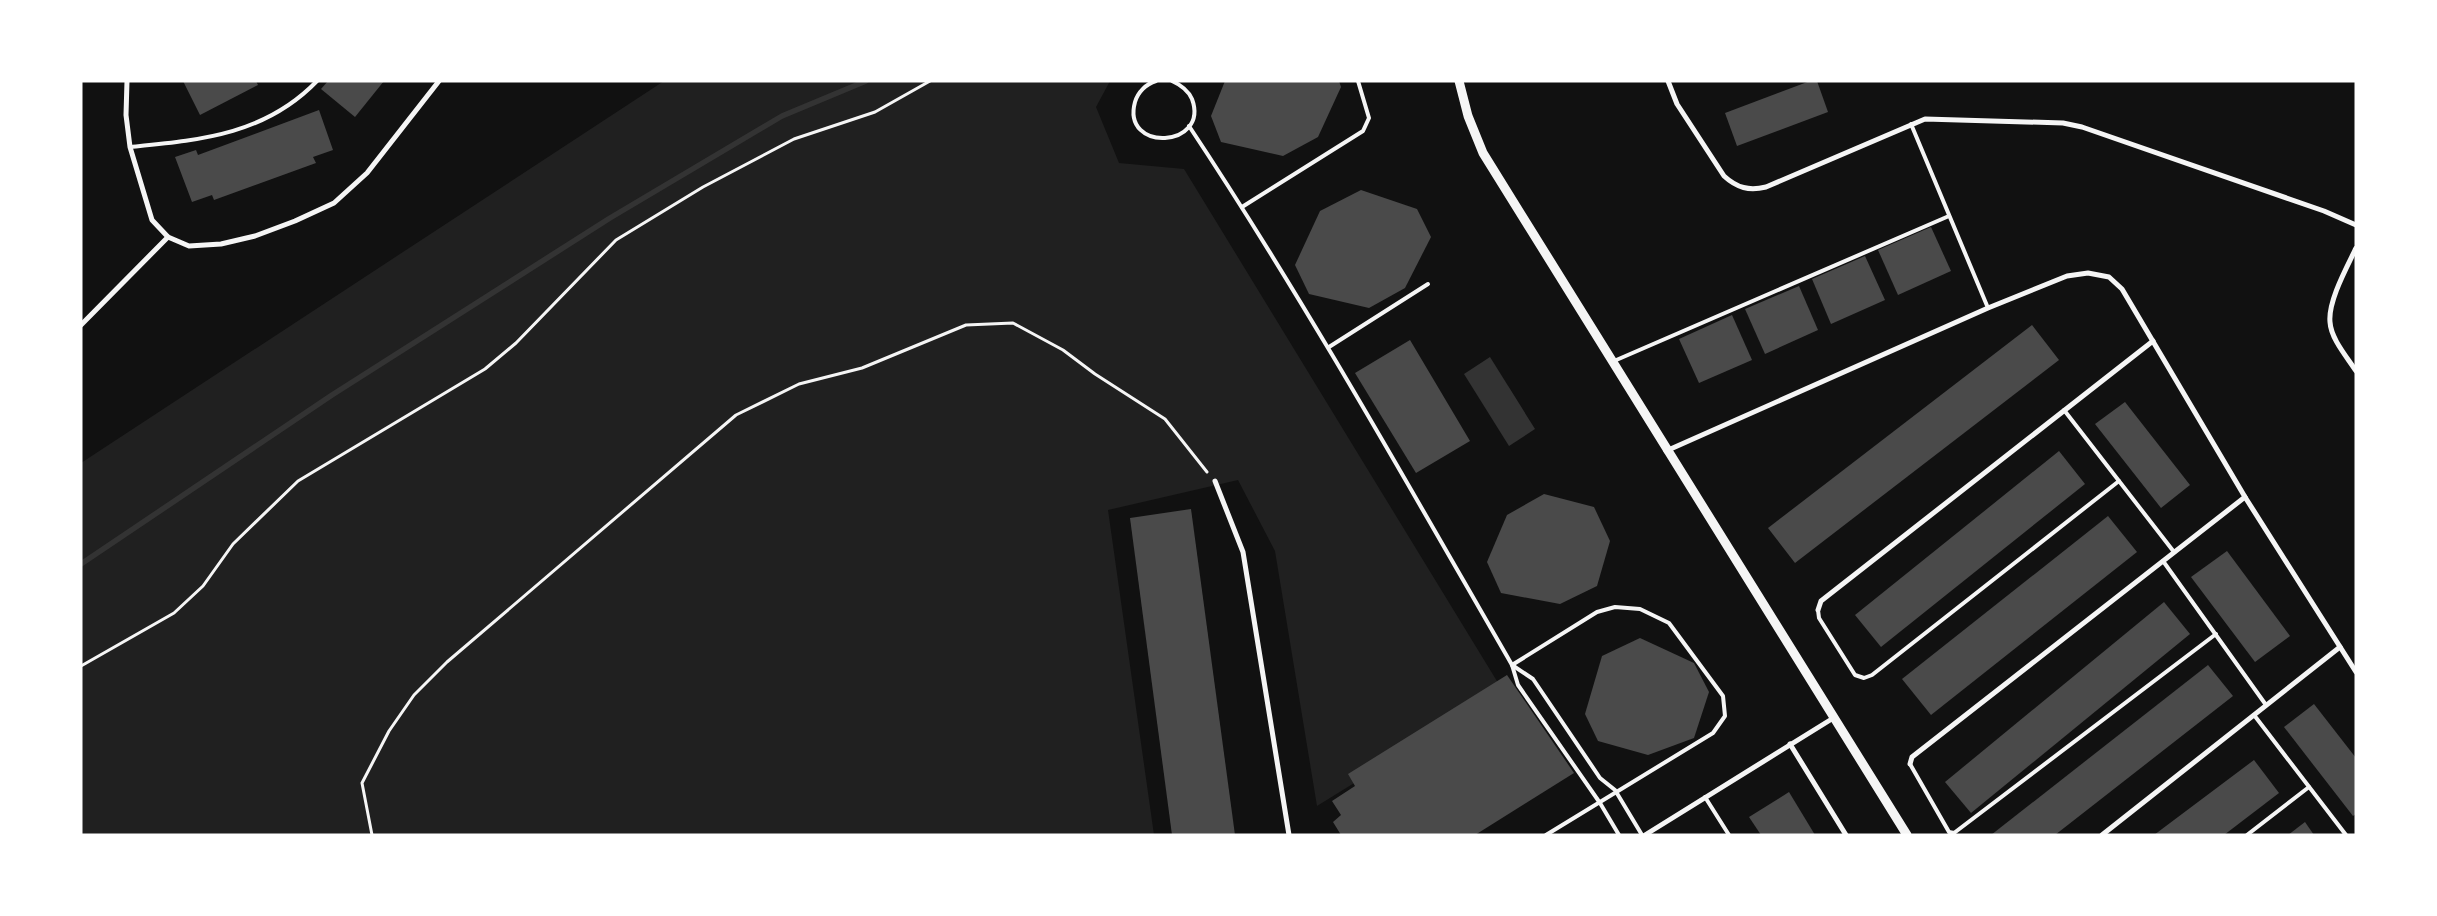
<svg xmlns="http://www.w3.org/2000/svg" width="2437" height="916" font-family="Montserrat,sans-serif">
	<rect width="100%" height="100%" fill="#111"/>
	<polygon fill="#202020" points="664,81 1110,81 1096,107 1119,163 1184,169 1503,691 1317,806 1275,551 1238,480 1108,510 1154,835 81,835 81,463"/>
	<polygon fill="#333" points="1490,357 1535,429 1509,446 1464,374"/>
	<g fill="none" stroke-linecap="round" stroke-linejoin="round">
		<polyline stroke="#333" stroke-width="5.5" points="81,564 332,395 610,218 782,116 866,81"/>
	</g>
	<g fill="#4a4a4a">
		<polygon points="183,81 256,81 258,85 200,115"/>
		<polygon points="328,81 384,81 355,117 321,89"/>
		<polygon points="1225,81 1339,81 1341,87 1318,137 1283,156 1221,142 1211,116"/>
		<polygon points="1810,81 1817,81 1828,112 1737,146 1725,113"/>
		<polygon points="319,110 333,150 313,157 316,163 214,200 212,195 192,202 175,157 196,150 198,155"/>
		<polygon points="1361,190 1417,209 1431,237 1405,288 1369,308 1309,294 1295,265 1320,211"/>
		<polygon points="1931,227 1951,271 1898,295 1878,250"/>
		<polygon points="1865,256 1885,300 1831,324 1812,279"/>
		<polygon points="1799,286 1818,330 1765,354 1745,309"/>
		<polygon points="1732,315 1752,360 1699,383 1679,339"/>
		<polygon points="2032,325 2059,360 1795,563 1768,528"/>
		<polygon points="1410,340 1470,441 1416,473 1355,373"/>
		<polygon points="2125,402 2190,485 2161,508 2095,424"/>
		<polygon points="2059,451 2085,484 1881,647 1855,615"/>
		<polygon points="1544,494 1594,507 1610,541 1597,586 1560,604 1501,593 1487,562 1507,515"/>
		<polygon points="1191,509 1235,835 1172,835 1130,518"/>
		<polygon points="2108,516 2137,552 1931,715 1902,679"/>
		<polygon points="2227,551 2290,636 2255,662 2191,577"/>
		<polygon points="2164,602 2190,634 1971,813 1945,782"/>
		<polygon points="1640,638 1694,663 1709,692 1694,738 1648,755 1598,741 1585,714 1602,656"/>
		<polygon points="2208,665 2233,696 2055,835 1991,835"/>
		<polygon points="1507,675 1574,773 1475,835 1341,835 1333,822 1341,815 1332,801 1355,786 1348,774"/>
		<polygon points="2314,704 2356,758 2356,814 2353,816 2284,727"/>
		<polygon points="2254,760 2279,793 2224,835 2154,835"/>
		<polygon points="1789,792 1815,835 1761,835 1749,817"/>
		<polygon points="2305,822 2314,835 2288,835"/>
	</g>
	<g fill="none" stroke-linecap="round" stroke-linejoin="round">
		<g stroke="#f5f5f5" stroke-width="3">
			<polyline points="81,666 174,613 203,586 233,544 298,481 485,369 516,343 616,240 703,187 794,139 875,112 930,81"/>
			<polyline points="372,835 362,783 389,731 414,695 447,662 736,415 799,384 862,368 966,325 1013,323 1063,350 1095,374 1165,419 1207,472"/>
		</g>
		<g stroke="#f5f5f5" stroke-width="4">
			<path d="M 1156,81 C 1146,84 1138,92 1135,102 C 1121,153 1210,148 1192,99 C 1188,90 1181,85 1172,81"/>
			<polyline points="1911,124 1988,308"/>
			<path d="M 1189,126 C 1305,301 1407,483 1512,665 L 1518,685 L 1600,803 L 1619,835"/>
			<path d="M 130,147 C 200,140 265,135 317,81"/>
			<polyline points="1242,207 1363,131 1369,118 1358,81"/>
			<polyline points="1329,347 1428,284"/>
			<polyline points="1614,361 1949,216"/>
			<polyline points="2064,410 2174,552"/>
			<polyline points="2163,561 2266,705"/>
			<polyline points="1818,610 1819,618 1855,675 1864,678 1872,675 2119,481"/>
			<polyline points="1512,665 1597,612 1615,607 1640,609 1669,623 1723,696 1725,716 1713,733 1546,835"/>
			<polyline points="1512,665 1533,679 1600,778 1615,790 1642,835"/>
			<polyline points="2254,715 2346,835"/>
			<polyline points="1910,764 1949,832 1954,833 2216,634"/>
			<polyline points="1705,797 1729,835"/>
			<polyline points="2247,835 2309,787"/>
		</g>
		<g stroke="#f5f5f5" stroke-width="5">
			<polyline points="127,81 126,115 130,147 152,220 168,237 189,246 221,244 255,236 295,221 334,203 367,173 439,81"/>
			<path d="M 1668,81 L 1677,104 L 1724,176 C 1737,188 1749,191 1766,187 L 1925,119 L 2063,123 L 2082,127 L 2324,211 L 2356,225"/>
			<path d="M 2356,248 C 2347,267 2328,301 2330,322 C 2331,339 2347,357 2356,371"/>
			<polyline points="81,325 168,237"/>
			<polyline points="1666,451 1988,308 2067,276 2088,273 2109,277 2122,289 2245,497 2356,672"/>
			<polyline points="1215,481 1243,552 1289,835"/>
			<polyline points="1818,610 1821,601 2153,341"/>
			<polyline points="1790,744 1846,835"/>
			<polyline points="1910,764 1912,757 2245,497"/>
			<polyline points="1645,835 1835,717"/>
			<polyline points="2102,835 2340,647"/>
		</g>
		<polyline stroke="#f5f5f5" stroke-width="9" points="1459,81 1468,116 1483,153 1907,835"/>
	</g>
	<rect width="2437" height="916" fill="none" stroke="#ffffff" stroke-width="165"/>
</svg>
